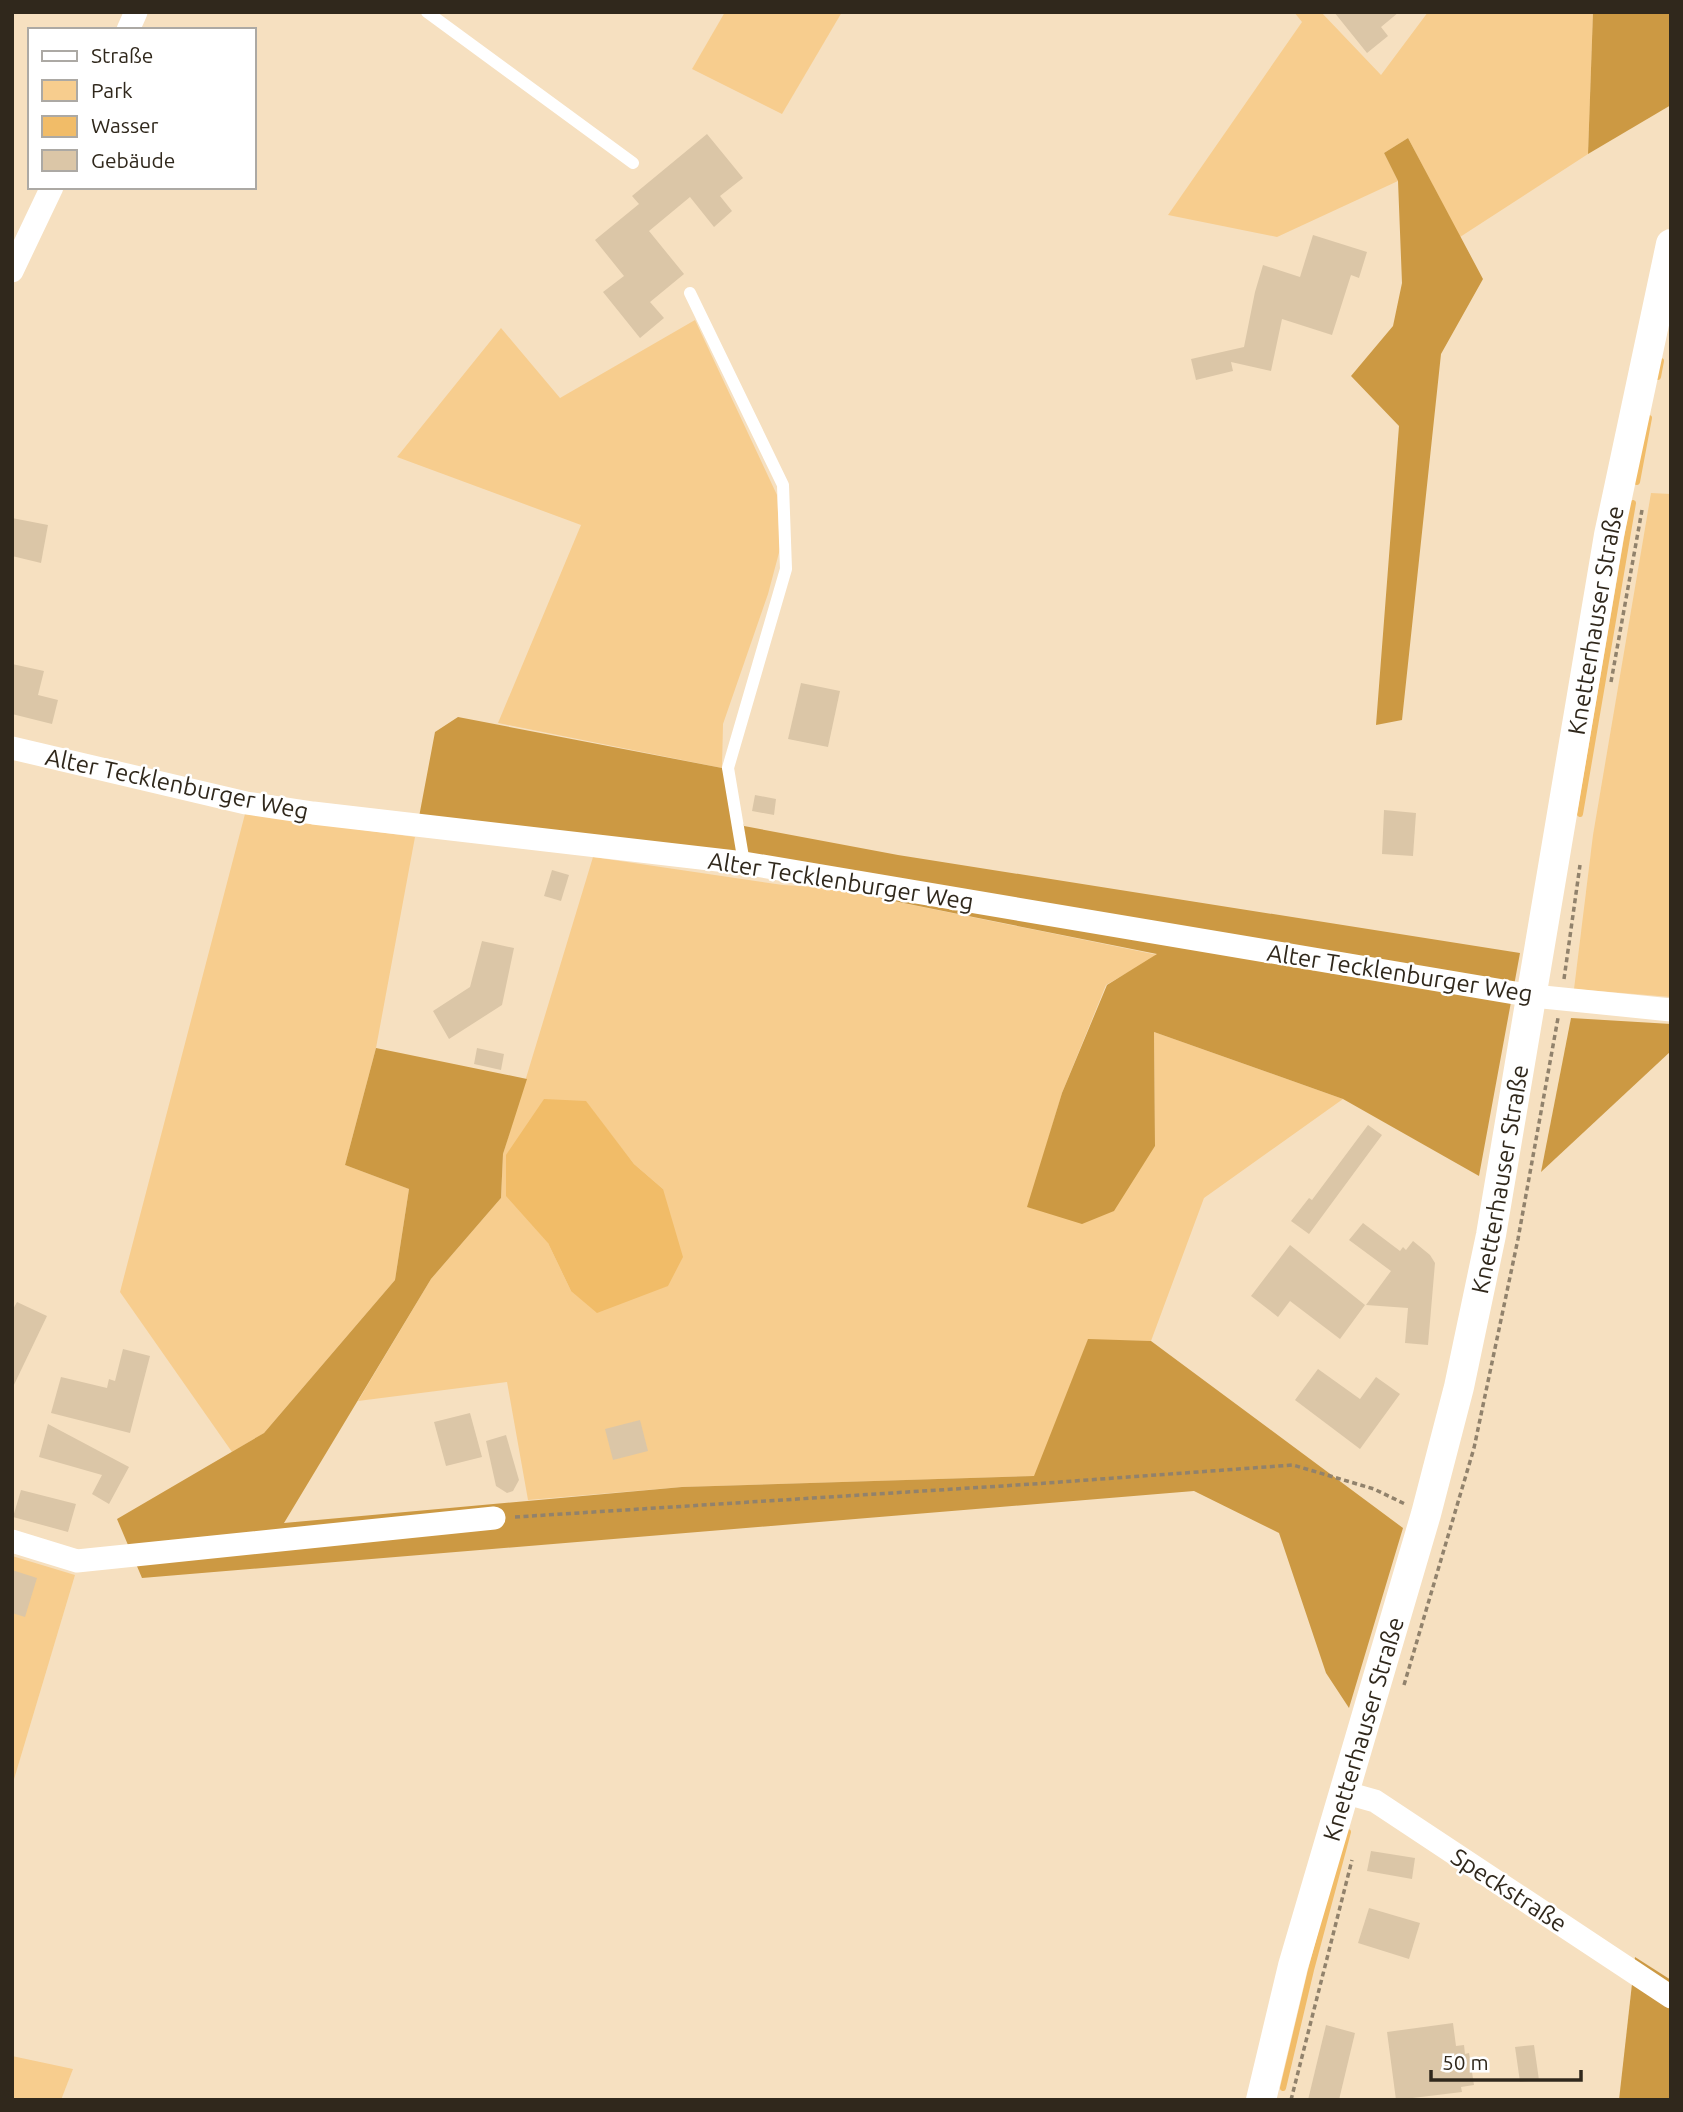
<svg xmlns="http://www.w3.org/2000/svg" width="1683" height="2112" font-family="Ubuntu,sans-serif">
	<rect width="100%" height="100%" fill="#f6e0c0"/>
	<g fill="#f7cd8e" fill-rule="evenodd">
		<polygon points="725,12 842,12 782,114 692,69"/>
		<polygon points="1294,12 1321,12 1381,75 1428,12 1593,12 1588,154 1460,237 1408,138 1384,153 1398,181 1277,237 1168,215 1302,22"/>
		<polygon points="695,320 777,495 780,549 768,594 723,724 722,768 498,723 581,525 397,457 501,328 560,398"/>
		<polygon points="1651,493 1671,494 1671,997 1574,989 1593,835"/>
		<polygon points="245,814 415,837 376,1048 345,1165 409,1189 395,1280 264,1433 232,1452 120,1292"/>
		<path d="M 593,857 L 783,885 L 829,888 L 1158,955 L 1106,985 L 1062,1093 L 1028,1207 L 1155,1146 L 1154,1032 L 1343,1099 L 1204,1198 L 1151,1341 L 1088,1340 L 1035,1476 L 682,1487 L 528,1500 L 507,1382 L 358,1401 L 431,1279 L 501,1198 L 503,1154 ZM 585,1101 L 634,1164 L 663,1189 L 571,1291 L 548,1243 Z"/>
		<polygon points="12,1556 75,1575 12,1786"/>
		<polygon points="12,2056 73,2069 61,2100 12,2100"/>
	</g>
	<g fill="#cc9943">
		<polygon points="1593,12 1671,12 1671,105 1588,154"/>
		<polygon points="1408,138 1483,279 1441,354 1402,720 1376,725 1399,426 1351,376 1393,326 1402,283 1398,181 1384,153"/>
		<polygon points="458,717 722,768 744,826 898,855 1520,953 1479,1176 1343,1099 1154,1032 1155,1146 1114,1211 1082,1224 1027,1207 1062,1093 1107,985 1157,954 829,888 419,817 435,732"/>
		<polygon points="1571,1018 1671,1024 1671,1051 1541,1172"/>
		<polygon points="376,1048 527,1079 503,1154 501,1198 431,1279 284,1523 682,1487 1034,1476 1088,1339 1151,1341 1403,1528 1349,1708 1326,1673 1279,1533 1194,1491 142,1578 117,1519 264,1433 395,1280 409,1189 345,1165"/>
		<polygon points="1635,1957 1671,1980 1671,2100 1619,2100"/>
	</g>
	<polygon fill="#f1bc68" points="544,1099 586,1101 634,1164 663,1189 683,1257 668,1286 597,1313 571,1291 548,1243 506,1196 506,1155"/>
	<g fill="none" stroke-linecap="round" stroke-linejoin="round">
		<g stroke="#f1bc68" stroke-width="6">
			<polyline points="1658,377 1661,361"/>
			<polyline points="1637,482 1649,418"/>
			<polyline points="1580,814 1633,503"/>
			<polyline points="1283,2088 1311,1970 1348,1832"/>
		</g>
	</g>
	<g fill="#dbc6a7">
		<polygon points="1334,12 1399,12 1381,27 1388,36 1367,53"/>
		<polygon points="707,134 743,178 720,196 732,211 714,227 690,197 649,231 684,274 650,302 664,318 640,338 603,292 624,276 595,240 639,204 632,196"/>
		<polygon points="1313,235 1367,252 1359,278 1351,275 1332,335 1282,319 1271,371 1231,362 1233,371 1196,380 1191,359 1244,347 1255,292 1263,265 1300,277"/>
		<polygon points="12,518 48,525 41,563 12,556"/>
		<polygon points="12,664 44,671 38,695 58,700 52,724 12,714"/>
		<polygon points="801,683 840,691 828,747 788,739"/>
		<polygon points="755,795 776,799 774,815 752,811"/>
		<polygon points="1384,810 1416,813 1413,856 1382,854"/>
		<polygon points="552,870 569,875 561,901 544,896"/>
		<polygon points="482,941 514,948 502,1005 449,1039 433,1011 470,987"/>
		<polygon points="477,1048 504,1054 501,1070 474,1064"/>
		<polygon points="1368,1125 1382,1135 1309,1234 1291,1221 1309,1198 1312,1200"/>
		<polygon points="1363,1223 1400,1251 1403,1247 1406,1250 1413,1241 1430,1255 1435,1263 1428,1345 1405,1343 1408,1308 1366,1305 1391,1271 1349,1240"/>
		<polygon points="1290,1245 1365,1305 1340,1339 1290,1301 1278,1317 1251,1296"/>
		<polygon points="17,1302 47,1316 12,1389 12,1311"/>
		<polygon points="123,1349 150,1356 130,1433 51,1413 61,1377 107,1388 109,1379 115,1381"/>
		<polygon points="1318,1369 1360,1399 1376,1377 1400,1394 1360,1449 1295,1400"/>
		<polygon points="470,1413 482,1457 446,1466 434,1422"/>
		<polygon points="640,1420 648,1451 613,1460 605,1429"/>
		<polygon points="48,1424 129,1467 109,1504 92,1494 102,1475 39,1457"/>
		<polygon points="506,1435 519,1480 513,1491 507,1493 496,1486 486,1441"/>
		<polygon points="21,1490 76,1504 68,1532 13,1517"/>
		<polygon points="12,1570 37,1578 25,1617 12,1613"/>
		<polygon points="1371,1851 1415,1858 1412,1879 1367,1871"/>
		<polygon points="1369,1908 1420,1923 1409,1959 1358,1943"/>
		<polygon points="1453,2023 1456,2046 1464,2045 1465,2054 1469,2053 1474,2085 1461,2087 1462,2092 1396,2100 1387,2032"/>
		<polygon points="1326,2025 1355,2033 1339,2100 1308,2100"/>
		<polygon points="1534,2045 1539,2080 1520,2082 1515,2047"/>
	</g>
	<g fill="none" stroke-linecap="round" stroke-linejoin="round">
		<g stroke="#91826c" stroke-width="3.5" stroke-dasharray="5 3.5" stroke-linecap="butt">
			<polyline points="1611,682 1642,510"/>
			<polyline points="1564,979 1580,865"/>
			<polyline points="515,1517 1033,1484 1293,1465 1374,1489 1405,1504"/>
			<polyline points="1404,1685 1474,1448 1518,1239 1558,1018"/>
			<polyline points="1291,2100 1352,1860"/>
		</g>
		<g stroke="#fff" stroke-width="12">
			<polyline points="427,12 633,163"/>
			<polyline points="690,293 783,485 786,569 728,768 744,863"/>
		</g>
		<g stroke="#fff" stroke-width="23">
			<polyline points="128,30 136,12"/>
			<polyline points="12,271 52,187"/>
			<polyline points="12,748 246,803 313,813 744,863 1533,996 1671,1010"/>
			<polyline points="12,1541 77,1561 494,1518"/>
			<polyline points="1343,1792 1375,1801 1671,1997"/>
		</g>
		<path stroke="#fff" stroke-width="30" id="s1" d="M 1261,2100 L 1293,1966 L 1426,1514 L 1459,1387 L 1491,1235 L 1609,535 L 1671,244"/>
	</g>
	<g text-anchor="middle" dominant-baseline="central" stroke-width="5" stroke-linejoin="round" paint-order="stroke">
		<g font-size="24" fill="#30281c" stroke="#fff">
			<text stroke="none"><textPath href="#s1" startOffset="1519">Knetterhauser Straße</textPath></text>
			<text transform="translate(177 784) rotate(12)">Alter Tecklenburger Weg</text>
			<text transform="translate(841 881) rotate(9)">Alter Tecklenburger Weg</text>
			<text transform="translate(1400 973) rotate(9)">Alter Tecklenburger Weg</text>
			<text stroke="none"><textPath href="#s1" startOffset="952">Knetterhauser Straße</textPath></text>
			<text stroke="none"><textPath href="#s1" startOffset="385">Knetterhauser Straße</textPath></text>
			<text transform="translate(1509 1890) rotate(33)">Speckstraße</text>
		</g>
	</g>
	<rect width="1683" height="2112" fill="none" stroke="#30281c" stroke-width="28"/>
	<rect x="28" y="28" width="228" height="161" fill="#ffffff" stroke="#aca9a4" stroke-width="2"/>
	<rect x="42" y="51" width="35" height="10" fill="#ffffff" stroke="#aca9a4" stroke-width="2"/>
	<text x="91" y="63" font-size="21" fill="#30281c">Straße</text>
	<rect x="42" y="80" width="35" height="21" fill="#f7cd8e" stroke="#aca9a4" stroke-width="2"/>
	<text x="91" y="98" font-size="21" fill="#30281c">Park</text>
	<rect x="42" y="116" width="35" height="21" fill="#f1bc68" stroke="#aca9a4" stroke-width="2"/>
	<text x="91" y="133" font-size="21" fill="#30281c">Wasser</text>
	<rect x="42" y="150" width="35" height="21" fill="#dbc6a7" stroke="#aca9a4" stroke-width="2"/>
	<text x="91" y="168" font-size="21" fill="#30281c">Gebäude</text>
	<path d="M1431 2070v10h150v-10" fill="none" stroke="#30281c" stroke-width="3.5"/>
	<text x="1442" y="2070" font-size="21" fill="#30281c" stroke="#ffffff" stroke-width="5" paint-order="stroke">50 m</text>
</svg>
